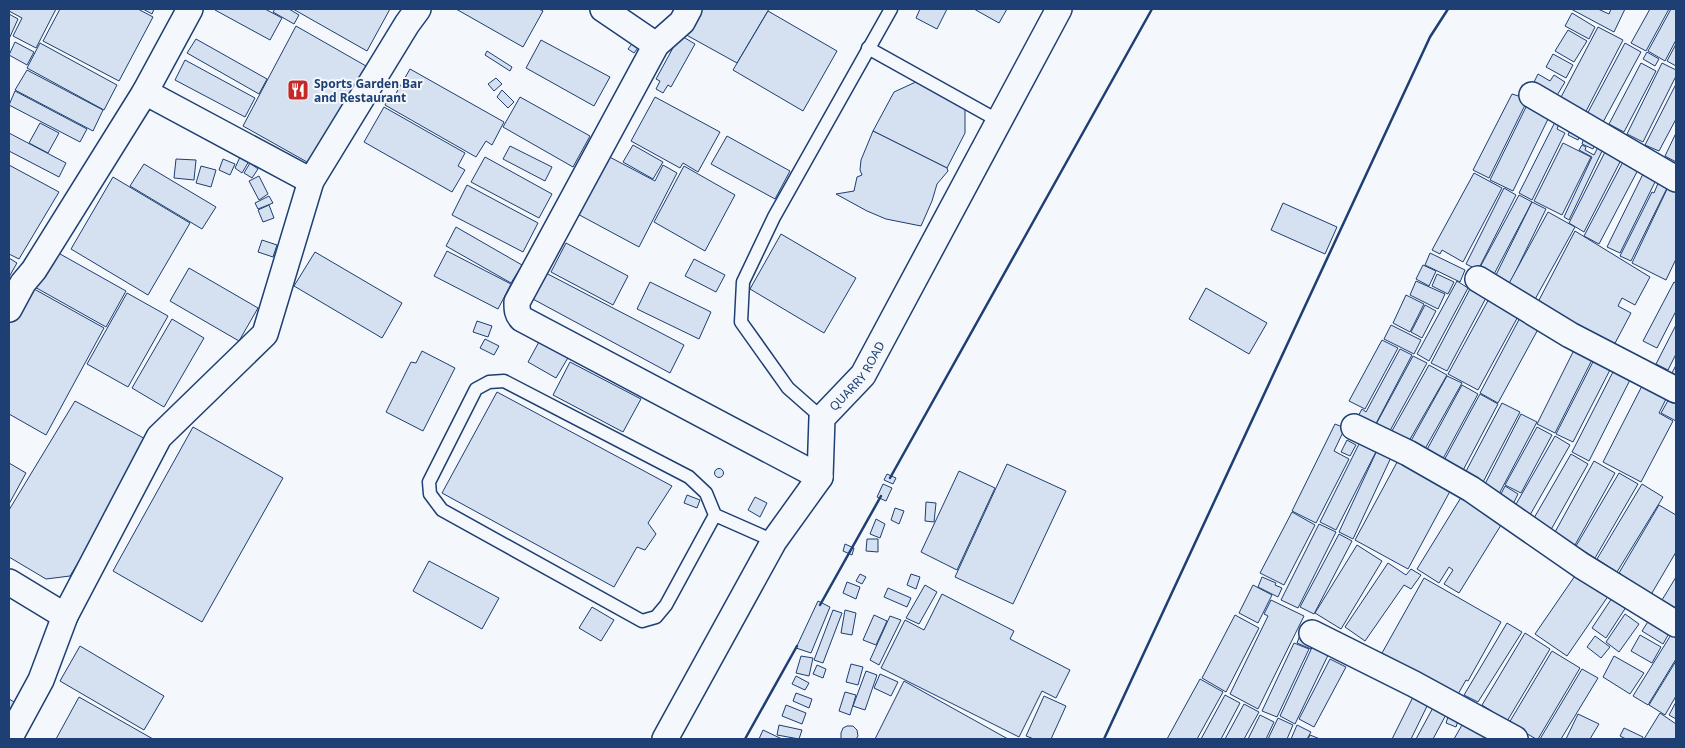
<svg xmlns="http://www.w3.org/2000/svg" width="1685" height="748" font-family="'Noto Sans',sans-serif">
	<rect width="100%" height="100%" fill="#f4f7fb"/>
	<g fill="#d5e0f0" stroke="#1d3f73">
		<polygon points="9,9 56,9 36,48 13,36 22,18 9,11"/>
		<polygon points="60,9 138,9 153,17 119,81 43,41"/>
		<polygon points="143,9 154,9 152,14"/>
		<polygon points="215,9 265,9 282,18 270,40 215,10"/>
		<polygon points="275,9 289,9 299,15 294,24 273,12"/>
		<polygon points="293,9 390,9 367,51"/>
		<polygon points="456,9 539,9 543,11 523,47"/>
		<polygon points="692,9 769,9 737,63 681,32"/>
		<polygon points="920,9 947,9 937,29 916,18"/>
		<polygon points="974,9 1007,9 999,23"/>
		<polygon points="1571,9 1598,9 1609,14 1611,9 1625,9 1614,32"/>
		<polygon points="1650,9 1669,9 1646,51 1631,43"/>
		<polygon points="1671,9 1676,9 1676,40 1665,61 1648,51"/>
		<polygon points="768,11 837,51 803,111 733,70"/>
		<polygon points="1572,13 1595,27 1589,39 1565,26"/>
		<polygon points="9,14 18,19 9,39"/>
		<polygon points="296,26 373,70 327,150 307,162 243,126"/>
		<polygon points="1598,27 1623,40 1583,117 1560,99"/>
		<polygon points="1568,30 1587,41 1574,62 1555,51"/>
		<polygon points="680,35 695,44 671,87 668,85 663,93 656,89 660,81 656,79"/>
		<polygon points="196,39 267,79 259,94 187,53"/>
		<polygon points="541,40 610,77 594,106 526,68"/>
		<polygon points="634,41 640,45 634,53 628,49"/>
		<polygon points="15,42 34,52 27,65 9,55"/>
		<polygon points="40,43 117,85 104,110 27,68"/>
		<polygon points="1625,43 1641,52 1602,124 1586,116"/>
		<polygon points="1676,44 1676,66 1667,61"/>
		<polygon points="487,51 512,67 510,71 485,55"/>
		<polygon points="1647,52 1659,59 1655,66 1643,59"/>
		<polygon points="1553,54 1573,65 1566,78 1546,67"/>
		<polygon points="185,60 255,98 245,117 175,80"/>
		<polygon points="1641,63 1656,71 1624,132 1609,124"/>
		<polygon points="1662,63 1676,70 1676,76 1643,142 1627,134"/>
		<polygon points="410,69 504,122 492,145 486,141 476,157 385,105 390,95 394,97"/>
		<polygon points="27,70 103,110 93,131 15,90"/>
		<polygon points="1538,74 1550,81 1554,75 1565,82 1556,97 1533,84"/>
		<polygon points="496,78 502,84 494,91 488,84"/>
		<polygon points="918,81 965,109 965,133 947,168 873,131 894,92"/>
		<polygon points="1676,84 1676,119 1659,151 1645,145"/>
		<polygon points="502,90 514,102 508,108 497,97"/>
		<polygon points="15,91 87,129 80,142 9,105"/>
		<polygon points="1512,94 1528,99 1489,178 1473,170"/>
		<polygon points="520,97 590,136 573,167 503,127"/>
		<polygon points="655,97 720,132 698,172 683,163 680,168 631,141"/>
		<polygon points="1527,105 1549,117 1513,191 1490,180"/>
		<polygon points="384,107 465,153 458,166 465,170 452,192 364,142"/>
		<polygon points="1555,122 1559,124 1557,129 1565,133 1532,200 1519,193"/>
		<polygon points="40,123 59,133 48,153 29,143"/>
		<polygon points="1571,128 1581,133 1578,140 1568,135"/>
		<polygon points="873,131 947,168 948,171 937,184 932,201 921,226 886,219 867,211 836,194 854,191 857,177 862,175 860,170 861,160"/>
		<polygon points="9,133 66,163 59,177 9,151"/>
		<polygon points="1676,133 1676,162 1665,156"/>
		<polygon points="1585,135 1597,140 1593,149 1582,144"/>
		<polygon points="727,136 790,171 775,199 711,164"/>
		<polygon points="1563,143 1591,157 1562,215 1534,201"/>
		<polygon points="633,145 663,162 653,179 623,162"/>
		<polygon points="1582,145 1586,147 1585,150 1594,155 1598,147 1603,149 1569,220 1564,217 1592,157 1579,150"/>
		<polygon points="510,146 552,167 545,181 503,159"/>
		<polygon points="1605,152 1621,160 1584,232 1569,223"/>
		<polygon points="602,153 655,181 663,165 677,173 639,247 572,211"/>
		<polygon points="240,157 249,161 242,173 235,168"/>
		<polygon points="485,157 552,194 539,218 471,182"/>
		<polygon points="176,159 196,160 194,180 174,178"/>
		<polygon points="223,159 235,164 230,175 219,170"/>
		<polygon points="1624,160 1639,168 1599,244 1584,236"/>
		<polygon points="250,163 258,169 252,178 244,173"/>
		<polygon points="144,164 216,207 202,229 130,186"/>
		<polygon points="9,165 59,192 19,259 9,254"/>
		<polygon points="201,166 216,170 211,187 196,183"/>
		<polygon points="684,166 735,195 705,251 654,222"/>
		<polygon points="1474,173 1502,188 1463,262 1442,250 1440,254 1432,250"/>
		<polygon points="1643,174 1656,180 1620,253 1607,247"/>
		<polygon points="259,176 268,194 259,200 249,181"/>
		<polygon points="113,177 190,223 148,295 71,249"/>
		<polygon points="1659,181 1668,186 1631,261 1620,256 1652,192 1654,193"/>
		<polygon points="467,185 538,223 523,252 452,215"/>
		<polygon points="1669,185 1676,189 1676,259 1666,280 1632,263"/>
		<polygon points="1504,188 1516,195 1478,270 1466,264"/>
		<polygon points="1519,195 1532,202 1492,278 1478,271"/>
		<polygon points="269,196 273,203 258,209 255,203"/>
		<polygon points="1532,202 1546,209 1508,287 1494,279"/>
		<polygon points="1283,203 1337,227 1325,254 1271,230"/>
		<polygon points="269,205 274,218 263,222 258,210"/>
		<polygon points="1548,212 1575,227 1534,301 1507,287"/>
		<polygon points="456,227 522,265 511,283 446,246"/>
		<polygon points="1575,231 1650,277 1635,305 1622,298 1618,306 1631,313 1613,347 1537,304"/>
		<polygon points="781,234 856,278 824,333 750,289"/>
		<polygon points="262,240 277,245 273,257 258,252"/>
		<polygon points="566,243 628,276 613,305 551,272"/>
		<polygon points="53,250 126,291 106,327 33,286"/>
		<polygon points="447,251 511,284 498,309 434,276"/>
		<polygon points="315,252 402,303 382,338 294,286"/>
		<polygon points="1430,253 1465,270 1460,282 1425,265"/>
		<polygon points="9,258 17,263 9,277"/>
		<polygon points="694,259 725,275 716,292 685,276"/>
		<polygon points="1423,265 1436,271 1429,286 1416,279"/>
		<polygon points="189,268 258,308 239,341 170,301"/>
		<polygon points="544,272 684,345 670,373 531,298"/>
		<polygon points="1437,274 1454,282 1448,294 1432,286"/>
		<polygon points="1416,281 1445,294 1438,309 1410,295"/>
		<polygon points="1457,281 1468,288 1429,361 1417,354"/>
		<polygon points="650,282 711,312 699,339 637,309"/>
		<polygon points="1674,282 1676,283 1676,311 1657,348 1643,341"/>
		<polygon points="27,285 104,328 46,435 9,414 9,319"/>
		<polygon points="1471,287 1487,296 1447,371 1431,363"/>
		<polygon points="1206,288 1267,323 1249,354 1189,319"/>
		<polygon points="127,293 168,316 128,387 87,364"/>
		<polygon points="1406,295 1424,304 1410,332 1393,323"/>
		<polygon points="1491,295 1521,311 1478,390 1448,374"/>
		<polygon points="1425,305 1436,311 1422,338 1411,332"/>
		<polygon points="1523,312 1542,322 1498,403 1480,393"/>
		<polygon points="172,319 204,338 164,407 132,388"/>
		<polygon points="477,321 492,326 488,337 473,332"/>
		<polygon points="1391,325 1421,340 1414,354 1384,339"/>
		<polygon points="1676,325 1676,354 1668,370 1656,364"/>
		<polygon points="485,339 499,346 494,355 480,348"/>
		<polygon points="540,340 569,356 556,378 528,362"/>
		<polygon points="1382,340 1398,348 1365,409 1349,401"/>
		<polygon points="1577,344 1595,354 1555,433 1537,424"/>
		<polygon points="1400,349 1412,355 1372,431 1355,422 1362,409 1366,412"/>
		<polygon points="422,351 455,368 423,431 386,412 411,362 416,363"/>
		<polygon points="1413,356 1427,363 1386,438 1373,430"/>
		<polygon points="1596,356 1613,364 1573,442 1556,434"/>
		<polygon points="570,362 641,399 623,432 553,395"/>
		<polygon points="1429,365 1447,375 1405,448 1388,438"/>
		<polygon points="1676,365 1676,380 1670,377"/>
		<polygon points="1616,366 1633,374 1589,461 1572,452"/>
		<polygon points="1447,376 1462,383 1421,456 1407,448"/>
		<polygon points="1644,382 1668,395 1659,413 1673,421 1641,482 1603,462"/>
		<polygon points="1462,385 1478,394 1439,466 1423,457"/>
		<polygon points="497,392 672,486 648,523 656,534 645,550 637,547 614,587 442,493"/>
		<polygon points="1480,394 1498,404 1460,476 1441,466"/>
		<polygon points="1670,397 1676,400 1676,421 1661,413"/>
		<polygon points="75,401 151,442 70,576 46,579 9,557 9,510"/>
		<polygon points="1502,403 1520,412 1482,484 1464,475"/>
		<polygon points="1521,414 1537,422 1499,494 1484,486"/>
		<polygon points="1335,424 1345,428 1334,451 1349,459 1316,523 1292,511"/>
		<polygon points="193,427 283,478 202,622 113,571"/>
		<polygon points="1537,427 1552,435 1521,493 1505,485"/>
		<polygon points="1364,434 1381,442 1336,530 1320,522"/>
		<polygon points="1555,436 1570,445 1526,522 1511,513"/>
		<polygon points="1347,440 1356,445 1350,456 1341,452"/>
		<polygon points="1380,444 1394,451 1353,539 1339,532"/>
		<polygon points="1402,453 1455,482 1408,569 1355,540"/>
		<polygon points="1571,454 1588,464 1548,535 1530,525"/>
		<polygon points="1594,461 1615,473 1575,545 1554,534"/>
		<polygon points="9,463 26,473 9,504"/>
		<polygon points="1007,464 1066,491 1013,604 955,577"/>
		<circle cx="719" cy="473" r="4.5"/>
		<polygon points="959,471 995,488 957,570 921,552"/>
		<polygon points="1619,473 1638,484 1595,558 1576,546"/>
		<polygon points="887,474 896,478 893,484 884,480"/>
		<polygon points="883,484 892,488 886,501 877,497"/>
		<polygon points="1642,484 1663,497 1617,572 1597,559"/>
		<polygon points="1505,486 1518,494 1513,504 1500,496"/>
		<polygon points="1465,491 1506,517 1459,593 1444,584 1453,570 1449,567 1439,583 1417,569"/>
		<polygon points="687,495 700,500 697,508 684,503"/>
		<polygon points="755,497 767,503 760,517 748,510"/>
		<polygon points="926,502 936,503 934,522 925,521"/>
		<polygon points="1659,505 1676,515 1676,552 1649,598 1618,579 1621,574 1619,573"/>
		<polygon points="895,508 904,511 899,524 891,520"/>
		<polygon points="1292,512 1315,525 1284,585 1260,573"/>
		<polygon points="876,519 885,524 880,538 870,534"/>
		<polygon points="1319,524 1336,532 1298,608 1281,600"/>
		<polygon points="1339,534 1352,541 1314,614 1300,607"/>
		<polygon points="867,539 878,539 878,552 866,551"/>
		<polygon points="845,544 854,548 852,555 843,551"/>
		<polygon points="1357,545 1382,561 1341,629 1315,613"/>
		<polygon points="429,561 499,598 482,629 413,591"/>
		<polygon points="1388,563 1406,575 1411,569 1421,575 1411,589 1404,585 1365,641 1345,627"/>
		<polygon points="1579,570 1611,592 1567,656 1535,634"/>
		<polygon points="860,574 866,577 862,584 856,581"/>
		<polygon points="911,574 920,577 916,589 907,585"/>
		<polygon points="1262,577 1276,583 1275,585 1282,588 1278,597 1258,587"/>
		<polygon points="1676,577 1676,608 1662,600"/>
		<polygon points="1424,578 1501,622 1468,681 1466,680 1457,696 1382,653"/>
		<polygon points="847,582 860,587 856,599 843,593"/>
		<polygon points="925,585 937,592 919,624 906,618"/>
		<polygon points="1253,585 1272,595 1258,623 1239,613"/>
		<polygon points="888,588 911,598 907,607 884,597"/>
		<polygon points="1616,592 1630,601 1606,638 1592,628"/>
		<polygon points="942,594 1014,631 1010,639 1070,670 1056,698 1042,691 1019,737 881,668 905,620 924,630"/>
		<polygon points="1271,600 1304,616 1258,709 1230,694 1268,616 1264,614"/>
		<polygon points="818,601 830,607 811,653 796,648"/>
		<polygon points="592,607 614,620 601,641 579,628"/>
		<polygon points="833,610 842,613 823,663 814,660"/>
		<polygon points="845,610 856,613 852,635 841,633"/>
		<polygon points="1625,614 1639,624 1619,652 1606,642"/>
		<polygon points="874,615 887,621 876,645 863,640"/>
		<polygon points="1235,615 1259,628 1226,692 1202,678"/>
		<polygon points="890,616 901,620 879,665 870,660"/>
		<polygon points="1651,617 1671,630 1663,644 1642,631"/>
		<polygon points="1507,623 1522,632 1478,702 1464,695"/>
		<polygon points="1674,630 1676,631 1676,659 1648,705 1633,696"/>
		<polygon points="1525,633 1550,649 1506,723 1492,714 1493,712 1482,705"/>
		<polygon points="1300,635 1314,640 1311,649 1297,643"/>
		<polygon points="1640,635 1661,647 1652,663 1631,651"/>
		<polygon points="1595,636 1610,647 1601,658 1587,647"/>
		<polygon points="1315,641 1331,649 1295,724 1280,716"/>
		<polygon points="1294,643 1309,649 1277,717 1262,711"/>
		<polygon points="80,646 164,696 144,730 60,681"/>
		<polygon points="1552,651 1580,668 1538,739 1536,739 1509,723"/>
		<polygon points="801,656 813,658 809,676 796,673"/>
		<polygon points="1614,656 1644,673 1630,694 1603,677"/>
		<polygon points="1330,659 1346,667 1314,727 1299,719"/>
		<polygon points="1676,661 1676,696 1665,715 1649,705"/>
		<polygon points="851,664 863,667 858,685 846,682"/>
		<polygon points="817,665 826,669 823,678 813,674"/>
		<polygon points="1582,669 1598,678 1561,739 1540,739"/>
		<polygon points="866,671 877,675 865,710 853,706"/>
		<polygon points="880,674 898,682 891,696 874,688"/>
		<polygon points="796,676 809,683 805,690 792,684"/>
		<polygon points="1200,679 1223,692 1197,739 1167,739"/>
		<polygon points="904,681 1008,739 875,739"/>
		<polygon points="1416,691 1431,698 1411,739 1392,739"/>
		<polygon points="845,692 856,695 850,715 839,711"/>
		<polygon points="796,693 812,699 809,708 793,701"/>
		<polygon points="1225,695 1240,703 1221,739 1201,739"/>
		<polygon points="1044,696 1066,706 1051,739 1034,739 1026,736"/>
		<polygon points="79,697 153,739 56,739"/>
		<polygon points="9,699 16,703 9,717"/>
		<polygon points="1676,702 1676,719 1669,715"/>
		<polygon points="1244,704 1259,712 1244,739 1225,739"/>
		<polygon points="1435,704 1448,711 1433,739 1416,739"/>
		<polygon points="786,705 806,713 802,724 782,716"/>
		<polygon points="1660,713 1676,724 1676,739 1644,739"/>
		<polygon points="1449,714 1459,718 1456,727 1446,723"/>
		<polygon points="1578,714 1599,724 1590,739 1566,739"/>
		<polygon points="1260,715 1274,722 1266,739 1248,739"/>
		<polygon points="1278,718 1293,725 1287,739 1268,739"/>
		<polygon points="1466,718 1502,739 1454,739"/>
		<polygon points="779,725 802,730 799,739 777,735"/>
		<polygon points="1297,725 1311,732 1307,739 1291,739"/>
		<polygon points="847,726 853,726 857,730 858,736 856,739 841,739 841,733 843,728"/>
		<polygon points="1624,728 1643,737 1642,739 1626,739 1620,736"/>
		<polygon points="763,730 782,739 759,739"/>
		<polygon points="1310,735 1320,739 1308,739"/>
	</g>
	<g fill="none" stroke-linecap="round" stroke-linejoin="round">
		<g stroke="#1d3f73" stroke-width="15">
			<g id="service">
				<polyline points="868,48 999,121"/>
				<polyline points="822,418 788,388 741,322 743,282 774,217 891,9"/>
				<polyline points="715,515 666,605 656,617 642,621 442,510 430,494 429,482 476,389 489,382 504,381 689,477 706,493 715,515 774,541"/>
			</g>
		</g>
		<g stroke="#1d3f73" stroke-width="28">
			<g id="minor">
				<polyline points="603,9 656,45"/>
				<path d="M 689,9 L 682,22 L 656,45 L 517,302 C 517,310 517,314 522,319 L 820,477"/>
				<polyline points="145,92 311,181"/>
				<polyline points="1532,95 1676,179"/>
				<polyline points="1478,279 1570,335 1676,390"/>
				<polyline points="9,309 23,283 34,270 145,92 190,9"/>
				<polyline points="1354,427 1408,453 1471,489 1582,566 1676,624"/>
				<polyline points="9,582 65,616"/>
				<polyline points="1312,633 1414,684 1515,739"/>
				<polyline points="9,739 41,680 65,616 159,437 265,334 311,181 407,24 418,9"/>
				<path id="s1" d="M 665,739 L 774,541 L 820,477 L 822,418 L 863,375 L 1059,9"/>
			</g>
		</g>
		<use href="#service" stroke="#f4f7fb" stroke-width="12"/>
		<use href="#minor" stroke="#f4f7fb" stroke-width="25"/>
		<g stroke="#1d3f73" stroke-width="2.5">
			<polyline points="890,478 1152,9"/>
			<polyline points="820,605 881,496"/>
			<polyline points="745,739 797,646"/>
			<polyline points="1104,739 1430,37 1448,9"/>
		</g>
	</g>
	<defs>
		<g id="restaurant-square" transform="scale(1.125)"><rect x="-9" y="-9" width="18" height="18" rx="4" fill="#c62828" stroke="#f4f7fb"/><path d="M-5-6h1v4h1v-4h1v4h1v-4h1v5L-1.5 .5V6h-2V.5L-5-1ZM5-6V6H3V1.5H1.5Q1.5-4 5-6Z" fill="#fff"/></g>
	</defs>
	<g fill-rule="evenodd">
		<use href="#restaurant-square" x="298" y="90"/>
	</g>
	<g text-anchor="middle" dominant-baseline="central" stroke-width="4" stroke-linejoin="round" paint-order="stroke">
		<g font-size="12" font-weight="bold" fill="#1d3f73" stroke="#f4f7fb" text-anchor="start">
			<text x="314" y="83">Sports Garden Bar<tspan x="314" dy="14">and Restaurant</tspan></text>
		</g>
		<g font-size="12" fill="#1d3f73" stroke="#f4f7fb">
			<text stroke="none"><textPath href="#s1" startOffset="419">QUARRY ROAD</textPath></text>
		</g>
	</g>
	<rect width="1685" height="748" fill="none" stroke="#1d3f73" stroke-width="20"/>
</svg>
